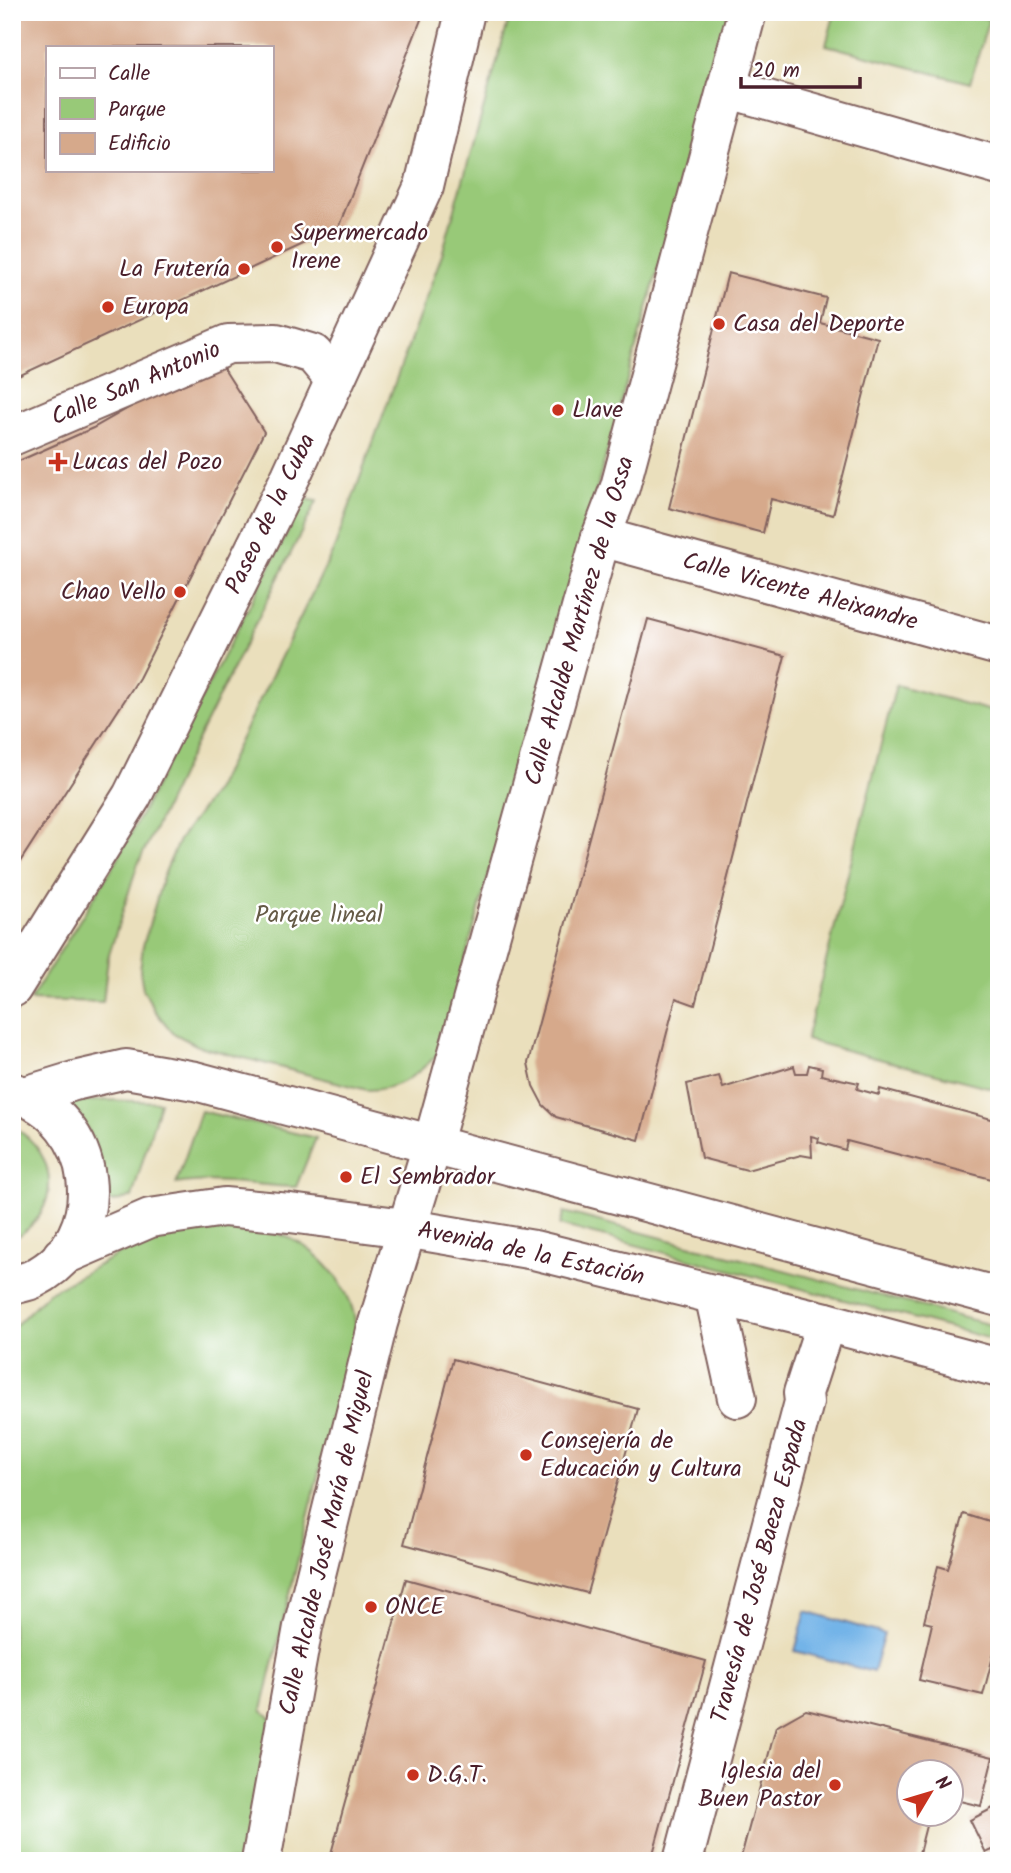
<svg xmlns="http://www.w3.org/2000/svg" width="1011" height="1873" font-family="Kalam,sans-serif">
	<rect width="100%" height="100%" fill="#fff"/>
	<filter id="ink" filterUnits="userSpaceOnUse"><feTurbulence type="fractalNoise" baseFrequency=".0143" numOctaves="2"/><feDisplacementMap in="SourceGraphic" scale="14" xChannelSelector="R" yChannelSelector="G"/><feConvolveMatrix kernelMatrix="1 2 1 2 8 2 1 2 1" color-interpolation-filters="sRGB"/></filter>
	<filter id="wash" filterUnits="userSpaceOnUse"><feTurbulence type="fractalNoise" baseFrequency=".00686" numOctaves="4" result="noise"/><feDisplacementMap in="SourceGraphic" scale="28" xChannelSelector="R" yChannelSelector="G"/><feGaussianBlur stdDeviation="1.57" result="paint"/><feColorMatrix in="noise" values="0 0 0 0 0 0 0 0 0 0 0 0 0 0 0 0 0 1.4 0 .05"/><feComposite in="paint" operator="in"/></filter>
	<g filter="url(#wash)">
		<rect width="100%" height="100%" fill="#eadfbc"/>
		<g fill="#98c978" stroke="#717452" stroke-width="2">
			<path d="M 511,12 L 730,12 L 439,1053 C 417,1075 399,1090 367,1090 L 198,1046 L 173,1033 L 155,1011 L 143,989 L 140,971 L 143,946 L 163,877 L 179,840 L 216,789 L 334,549 L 442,254 Z"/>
			<polygon points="835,12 962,12 989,19 970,83 826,45"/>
			<polygon points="305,499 317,501 199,736 137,866 108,958 103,1002 30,1000 117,860"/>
			<polygon points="896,685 999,713 999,1090 806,1040"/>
			<polygon points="106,1100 160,1102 132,1197 113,1202 105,1199 88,1130 67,1103"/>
			<path d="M 201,1111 L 316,1138 L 296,1187 C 256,1186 217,1177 176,1184 Z"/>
			<path d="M 12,1126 C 61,1154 62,1212 12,1240 Z"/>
			<polygon points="564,1212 999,1327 999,1341 560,1225"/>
			<path d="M 225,1229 C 243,1230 263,1229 279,1234 C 314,1245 346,1280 354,1315 C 357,1330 356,1344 355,1359 L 344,1367 L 262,1710 L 271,1718 L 245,1861 L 12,1861 L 12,1329 L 48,1293 L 137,1244 L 177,1233 Z"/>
		</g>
		<polygon fill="#73b4e8" stroke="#5e6a8a" stroke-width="2" points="806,1611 884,1634 873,1672 795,1651"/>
		<g id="blocks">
			<g fill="#d6a98b" fill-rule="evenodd">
				<path d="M 12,12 L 424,12 L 338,228 L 12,379 ZM 47,47 L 271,47 L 271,170 L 47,170 Z"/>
				<polygon points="728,273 826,298 820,323 878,338 833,515 771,499 763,533 669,508"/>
				<polygon points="217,358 264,432 139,678 12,874 12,464 93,428"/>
				<polygon points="648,619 785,656 695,1005 676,998 639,1140 556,1117 543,1105 533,1086 528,1063"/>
				<polygon points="809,1065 822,1068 821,1075 859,1083 857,1089 879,1095 880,1089 999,1121 999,1181 847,1141 845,1150 818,1142 819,1138 811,1136 812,1157 801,1155 747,1170 701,1158 687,1084 719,1076 723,1088 794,1066 796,1073 807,1073"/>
				<polygon points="453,1359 638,1409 587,1593 404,1544"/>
				<polygon points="964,1514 999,1525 999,1633 983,1695 919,1680 932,1624 924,1622 938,1566 948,1569"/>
				<polygon points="406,1579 706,1661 651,1861 329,1861"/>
				<polygon points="806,1710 993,1757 981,1806 951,1799 951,1772 909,1772 909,1814 929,1814 917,1861 740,1861 776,1727"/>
				<polygon points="999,1805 999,1847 986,1853 970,1820"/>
			</g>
		</g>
	</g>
	<g filter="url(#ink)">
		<use href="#blocks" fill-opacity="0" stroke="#82625e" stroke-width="2"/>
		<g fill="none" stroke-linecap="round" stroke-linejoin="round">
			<g stroke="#82625e" stroke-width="42">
				<g id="minor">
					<polyline points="726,88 999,166"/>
					<polyline points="12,436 228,344 276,343 313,354 334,379"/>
					<polyline points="601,537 999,646"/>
					<polyline points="714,1294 737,1398"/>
					<polyline points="683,1861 804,1402 803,1393 826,1322"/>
				</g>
			</g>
			<g stroke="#82625e" stroke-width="42">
				<g id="major">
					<polyline points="12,988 132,796 291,476 424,186 465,12"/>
					<path d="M 12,1092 C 100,1117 115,1238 33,1279 C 27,1282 19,1283 12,1285"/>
					<polyline points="25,1096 74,1081 126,1069 195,1081 999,1297"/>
					<polyline points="62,1256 150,1218 224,1207 290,1213 405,1228 534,1250 826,1322 999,1368"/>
					<polyline points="261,1861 303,1627 378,1323 432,1146 601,537 620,487 747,12"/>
				</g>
			</g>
			<use href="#minor" stroke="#fff" stroke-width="38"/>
			<use href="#major" stroke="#fff" stroke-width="38"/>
		</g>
	</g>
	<g fill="#c8321e" stroke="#fff" stroke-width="2.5">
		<circle cx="277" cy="247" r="7"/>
		<circle cx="244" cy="269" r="7"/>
		<circle cx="108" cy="307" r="7"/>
		<circle cx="719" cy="324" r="7"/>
		<circle cx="558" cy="410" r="7"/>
		<path d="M54.5 451.5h7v7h7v7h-7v7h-7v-7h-7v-7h7z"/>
		<circle cx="180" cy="592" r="7"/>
		<circle cx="346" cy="1177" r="7"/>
		<circle cx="526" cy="1455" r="7"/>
		<circle cx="371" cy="1607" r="7"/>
		<circle cx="413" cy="1775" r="7"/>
		<circle cx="835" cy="1785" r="7"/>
	</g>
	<g text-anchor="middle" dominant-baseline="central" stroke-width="5" stroke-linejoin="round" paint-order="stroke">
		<g font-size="24" fill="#4a1f2b" stroke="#fff" text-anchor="start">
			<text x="291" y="233">Supermercado<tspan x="291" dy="28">Irene</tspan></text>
			<text x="230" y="269" text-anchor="end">La Frutería</text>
			<text x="122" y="307">Europa</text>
			<text x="733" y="324">Casa del Deporte</text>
			<text x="572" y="410">Llave</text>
			<text x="72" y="462">Lucas del Pozo</text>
			<text x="166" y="592" text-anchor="end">Chao Vello</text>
			<text x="360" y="1177">El Sembrador</text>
			<text x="540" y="1441">Consejería de<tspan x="540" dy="28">Educación y Cultura</tspan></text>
			<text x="385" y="1607">ONCE</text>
			<text x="821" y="1771" text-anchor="end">Iglesia del<tspan x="821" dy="28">Buen Pastor</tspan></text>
			<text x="427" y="1775">D.G.T.</text>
		</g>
		<g font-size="24" fill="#4a1f2b" stroke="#fff">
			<text transform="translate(136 384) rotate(-23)">Calle San Antonio</text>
			<text transform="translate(271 514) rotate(-64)">Paseo de la Cuba</text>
			<text transform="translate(800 592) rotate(15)">Calle Vicente Aleixandre</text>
			<text transform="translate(580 621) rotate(-74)">Calle Alcalde Martínez de la Ossa</text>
			<text transform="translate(531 1254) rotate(12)">Avenida de la Estación</text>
			<text transform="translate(327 1543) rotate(-77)">Calle Alcalde José María de Miguel</text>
			<text transform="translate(760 1571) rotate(-75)">Travesía de José Baeza Espada</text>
		</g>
		<g font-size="24" fill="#655a46" stroke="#fff">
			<text x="319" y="915">Parque lineal</text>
		</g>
	</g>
	<rect width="1011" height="1873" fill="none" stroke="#fff" stroke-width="42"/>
	<rect x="46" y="46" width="228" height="126" fill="#ffffff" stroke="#b7a5aa" stroke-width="2"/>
	<rect x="60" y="68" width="35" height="10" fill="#ffffff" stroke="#b7a5aa" stroke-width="2"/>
	<text x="108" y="80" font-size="21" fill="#4a1f2b">Calle</text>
	<rect x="60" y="98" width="35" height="21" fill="#98c978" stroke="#b7a5aa" stroke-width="2"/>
	<text x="108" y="116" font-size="21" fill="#4a1f2b">Parque</text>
	<rect x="60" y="133" width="35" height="21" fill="#d6a98b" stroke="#b7a5aa" stroke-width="2"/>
	<text x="108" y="150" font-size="21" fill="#4a1f2b">Edificio</text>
	<g transform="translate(930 1793) rotate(52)"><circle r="33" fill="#ffffff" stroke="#b7a5aa" stroke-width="2"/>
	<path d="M0-5L12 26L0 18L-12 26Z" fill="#c8321e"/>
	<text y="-10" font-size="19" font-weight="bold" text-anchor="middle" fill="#4a1f2b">N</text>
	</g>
	<path d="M741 77v10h119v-10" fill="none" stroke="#4a1f2b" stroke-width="3.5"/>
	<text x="752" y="77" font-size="21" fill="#4a1f2b" stroke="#ffffff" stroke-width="5" paint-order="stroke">20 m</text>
</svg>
